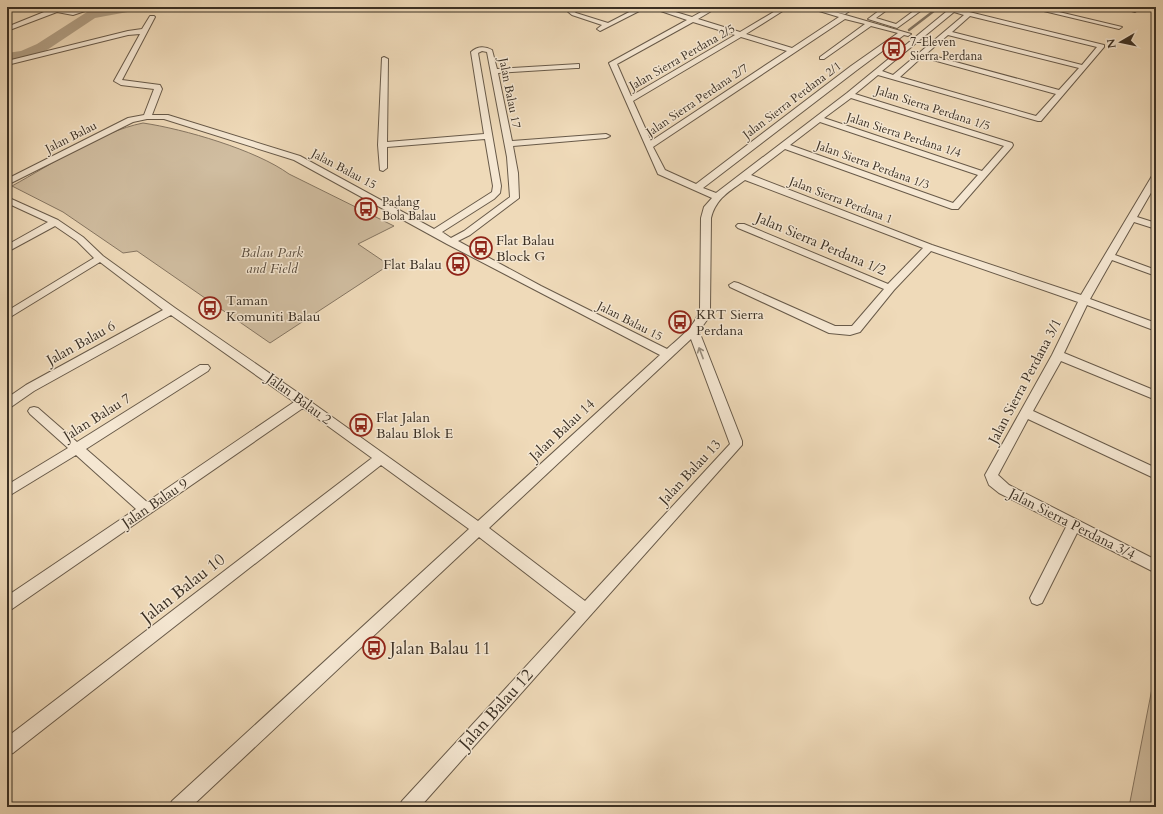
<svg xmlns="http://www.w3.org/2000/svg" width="1163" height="814" font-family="Cardo,serif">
	<rect width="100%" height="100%" fill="#efdab9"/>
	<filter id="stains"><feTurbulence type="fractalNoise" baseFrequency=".005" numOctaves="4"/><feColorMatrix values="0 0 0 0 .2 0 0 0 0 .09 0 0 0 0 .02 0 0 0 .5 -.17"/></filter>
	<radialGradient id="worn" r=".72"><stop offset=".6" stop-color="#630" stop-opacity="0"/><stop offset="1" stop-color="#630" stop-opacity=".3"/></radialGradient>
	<g fill="#d0bda0" stroke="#867662">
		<path d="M 143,123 C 184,129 256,150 289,174 L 394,226 L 358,244 L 389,265 L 270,343 L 137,251 L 123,253 L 63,212 L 12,186 C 52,164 99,132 143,123 Z"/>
		<polygon points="1155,673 1156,807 1129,807"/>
	</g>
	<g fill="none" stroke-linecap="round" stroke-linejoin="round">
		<polyline stroke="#82735f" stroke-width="2.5" points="909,30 939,7"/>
		<polygon fill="#b2a086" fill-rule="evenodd" points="114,7 139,7 137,10 133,11 95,18 47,50 29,58 7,61 7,53 21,51 37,44 87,12"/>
		<g stroke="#685a49" stroke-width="2">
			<g id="minor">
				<polygon points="47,7 73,11 87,7 97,7 73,15 57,12 7,31 7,27 49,10 47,9"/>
				<polygon points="567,7 573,7 572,10 576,13 608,23 639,7 647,7 600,31 597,29 602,25 572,15 566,10"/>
				<path d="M 649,7 L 659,7 L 692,17 L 710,7 L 718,7 L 698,19 L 740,32 L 782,7 L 789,7 L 746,34 L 792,48 L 839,17 L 806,7 L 816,7 L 832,11 L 832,9 L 844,10 L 849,7 L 856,7 L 845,14 L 835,12 L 911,34 L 908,36 L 904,35 L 857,70 L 703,188 L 716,193 L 847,93 L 952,7 L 959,7 L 957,9 L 1104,45 L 1104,47 L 1041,121 L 1038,121 L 878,75 L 855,94 L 1012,143 L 1013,145 L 1012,147 L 958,209 L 952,209 L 785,149 L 751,175 L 932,245 L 1081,295 L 1152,176 L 1156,173 L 1156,184 L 1137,217 L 1156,223 L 1156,229 L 1134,222 L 1115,255 L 1156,270 L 1156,276 L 1112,260 L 1090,299 L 1156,323 L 1156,331 L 1087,305 L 1064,353 L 1156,391 L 1156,400 L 1061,361 L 1033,411 L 1156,468 L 1156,479 L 1028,419 L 998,475 L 1009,485 L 1156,560 L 1156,573 L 1077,533 L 1042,603 L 1037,605 L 1032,603 L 1030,598 L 1066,527 L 999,493 L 989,485 L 985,475 L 1052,355 L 1078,302 L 931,251 L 894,290 L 860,332 L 850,335 L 829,333 L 730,287 L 729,285 L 734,282 L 738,283 L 835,326 L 852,326 L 884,289 L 738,228 L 736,226 L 738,224 L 744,224 L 888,284 L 923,248 L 745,180 C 730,191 716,198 711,218 L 710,309 L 707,320 L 699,331 L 742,441 L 742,445 L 420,807 L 399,807 L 402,801 L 576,612 L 479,537 L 191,807 L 169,807 L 172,801 L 469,529 L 381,465 L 13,753 L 7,755 L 7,737 L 372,458 L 303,408 L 12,609 L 7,611 L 7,596 L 136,509 L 76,455 L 7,497 L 7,485 L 68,448 L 30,414 L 28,411 L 30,408 L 34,407 L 38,408 L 77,442 L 200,365 L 208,365 L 210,368 L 208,371 L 86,449 L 147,502 L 294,402 L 171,315 L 34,391 L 11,407 L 7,408 L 7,398 L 26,385 L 163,310 L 100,262 L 7,319 L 7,311 L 94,258 L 77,241 L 55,226 L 7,252 L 7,245 L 48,222 L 7,203 L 7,197 L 58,220 L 83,237 L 103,256 L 175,308 L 307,399 L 478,521 L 660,355 L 447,244 L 294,160 L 164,119 L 147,119 L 133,122 L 7,185 L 7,179 L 128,118 L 144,115 L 154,89 L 121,85 L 114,81 L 140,34 L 128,35 L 7,65 L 7,61 L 128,31 L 142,29 L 150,16 L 154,16 L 155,17 L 122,80 L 160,85 L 162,89 L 152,115 L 168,115 L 300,156 L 434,229 L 492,192 L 493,186 L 485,139 L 387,147 L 387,168 L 383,171 L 380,170 L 378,145 L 382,58 L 384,57 L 388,59 L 387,142 L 484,134 L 471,52 C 477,46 485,46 492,50 L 497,69 L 579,64 L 579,68 L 576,68 L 498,73 L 512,141 L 606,134 L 610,136 L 606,138 L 513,146 L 518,173 L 519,198 L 470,235 L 458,241 L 541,286 L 667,349 C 680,337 695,327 700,309 L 701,218 L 704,207 L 712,198 L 658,174 L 609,63 L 687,20 ZM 954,12 L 964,15 L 893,75 L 882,71 ZM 970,16 L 1097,47 L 1082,65 L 952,32 ZM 845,19 L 865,24 L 820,57 L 820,59 L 824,59 L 871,26 L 898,33 L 851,66 L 696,184 L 665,170 L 653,147 ZM 693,22 L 735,35 L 631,96 L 617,64 ZM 948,35 L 1079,68 L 1059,90 L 926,54 ZM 741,37 L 787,51 L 651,141 L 633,101 ZM 482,51 L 487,52 L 507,157 L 510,197 L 464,231 L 451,238 L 442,232 L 494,199 L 500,193 L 501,186 L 478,53 ZM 922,57 L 1056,94 L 1036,116 L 900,77 ZM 851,98 L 1004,146 L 982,171 L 824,118 ZM 820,122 L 978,175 L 953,203 L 790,145 ZM 691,339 L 730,444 L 585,601 L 489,528 Z"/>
				<polygon points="884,7 891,7 876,18 896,24 919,7 926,7 897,28 868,19"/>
				<polygon points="1027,7 1038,7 1122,27 1119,29"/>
				<polygon points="1117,7 1130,7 1138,10 1135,12"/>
			</g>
		</g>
		<use href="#minor" fill="#f5e7d2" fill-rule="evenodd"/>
	</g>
	<defs><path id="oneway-shaft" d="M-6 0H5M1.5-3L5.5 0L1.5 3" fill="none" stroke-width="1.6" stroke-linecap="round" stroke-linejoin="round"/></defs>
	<use stroke="#988c7b" href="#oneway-shaft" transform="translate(701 353) rotate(-111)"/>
	<defs>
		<g id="bus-ring" transform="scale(1.15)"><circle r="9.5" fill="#f5e7d2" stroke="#8f2418" stroke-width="1.5"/><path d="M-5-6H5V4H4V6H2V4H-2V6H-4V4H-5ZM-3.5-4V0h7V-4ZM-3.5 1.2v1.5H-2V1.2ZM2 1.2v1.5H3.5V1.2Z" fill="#8f2418"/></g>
	</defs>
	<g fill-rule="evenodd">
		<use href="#bus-ring" x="894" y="49"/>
		<use href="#bus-ring" x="366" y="209"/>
		<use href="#bus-ring" x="481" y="248"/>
		<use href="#bus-ring" x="458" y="264"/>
		<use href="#bus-ring" x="210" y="308"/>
		<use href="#bus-ring" x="680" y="322"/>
		<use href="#bus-ring" x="361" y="425"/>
		<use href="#bus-ring" x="374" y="648"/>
	</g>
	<g text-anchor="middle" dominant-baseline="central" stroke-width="3" stroke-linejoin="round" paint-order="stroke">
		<g font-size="12" fill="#3b3024" stroke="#f5e7d2" text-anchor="start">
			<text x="910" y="42">7-Eleven<tspan x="910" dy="14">Sierra Perdana</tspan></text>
			<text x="382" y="202">Padang<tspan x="382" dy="14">Bola Balau</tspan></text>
		</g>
		<g font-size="12" fill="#3b3024" stroke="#f5e7d2">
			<text transform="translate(682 57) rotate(-30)">Jalan Sierra Perdana 2/5</text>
			<text transform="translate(510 93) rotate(79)">Jalan Balau 17</text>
			<text transform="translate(697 100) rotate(-34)">Jalan Sierra Perdana 2/7</text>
			<text transform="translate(792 100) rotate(-37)">Jalan Sierra Perdana 2/1</text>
			<text transform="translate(933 108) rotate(18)">Jalan Sierra Perdana 1/5</text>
			<text transform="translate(904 135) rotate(18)">Jalan Sierra Perdana 1/4</text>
			<text transform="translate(71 137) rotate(-27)">Jalan Balau</text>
			<text transform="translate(873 165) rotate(20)">Jalan Sierra Perdana 1/3</text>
			<text transform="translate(344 169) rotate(28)">Jalan Balau 15</text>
			<text transform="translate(841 200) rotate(21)">Jalan Sierra Perdana 1</text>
			<text transform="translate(630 321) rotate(27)">Jalan Balau 15</text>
		</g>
		<g font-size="14" fill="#3b3024" stroke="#f5e7d2" text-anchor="start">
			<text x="496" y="240">Flat Balau<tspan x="496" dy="16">Block G</tspan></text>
			<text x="442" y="264" text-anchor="end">Flat Balau</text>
			<text x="226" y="300">Taman<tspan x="226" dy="16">Komuniti Balau</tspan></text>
			<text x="696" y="314">KRT Sierra<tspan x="696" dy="16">Perdana</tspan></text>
			<text x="376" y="417">Flat Jalan<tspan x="376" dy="16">Balau Blok E</tspan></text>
		</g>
		<g font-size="14" fill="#3b3024" stroke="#f5e7d2">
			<text transform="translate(821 244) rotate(23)">Jalan Sierra Perdana 1/2</text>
			<text transform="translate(81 343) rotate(-29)">Jalan Balau 6</text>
			<text transform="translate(1025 381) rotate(-62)">Jalan Sierra Perdana 3/1</text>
			<text transform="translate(299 399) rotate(36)">Jalan Balau 2</text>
			<text transform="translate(97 417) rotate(-32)">Jalan Balau 7</text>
			<text transform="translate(562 430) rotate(-43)">Jalan Balau 14</text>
			<text transform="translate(690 472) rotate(-47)">Jalan Balau 13</text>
			<text transform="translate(155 503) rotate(-34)">Jalan Balau 9</text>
			<text transform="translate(1072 524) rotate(27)">Jalan Sierra Perdana 3/4</text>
		</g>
		<g font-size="14" font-style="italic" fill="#594c3d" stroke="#f5e7d2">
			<text x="272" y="252">Balau Park<tspan x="272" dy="16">and Field</tspan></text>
		</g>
		<g font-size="17" fill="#3b3024" stroke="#f5e7d2">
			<text transform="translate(183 588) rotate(-38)">Jalan Balau 10</text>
			<text transform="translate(496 709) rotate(-48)">Jalan Balau 12</text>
		</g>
		<g font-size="17" fill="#3b3024" stroke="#f5e7d2" text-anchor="start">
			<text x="390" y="648">Jalan Balau 11</text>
		</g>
	</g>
	<rect width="1163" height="814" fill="none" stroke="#efdab9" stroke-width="24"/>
	<rect x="8" y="8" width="1147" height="798" fill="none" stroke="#3b3024" stroke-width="2"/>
	<rect x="12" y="12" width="1139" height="790" fill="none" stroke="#3b3024"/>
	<g transform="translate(1121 42) rotate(261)" stroke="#f5e7d2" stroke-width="3" paint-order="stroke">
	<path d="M0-3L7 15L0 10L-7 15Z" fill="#3b3024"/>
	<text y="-6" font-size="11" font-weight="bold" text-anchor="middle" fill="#3b3024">N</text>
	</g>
	<rect width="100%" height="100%" filter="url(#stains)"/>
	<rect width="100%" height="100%" fill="url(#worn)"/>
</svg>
